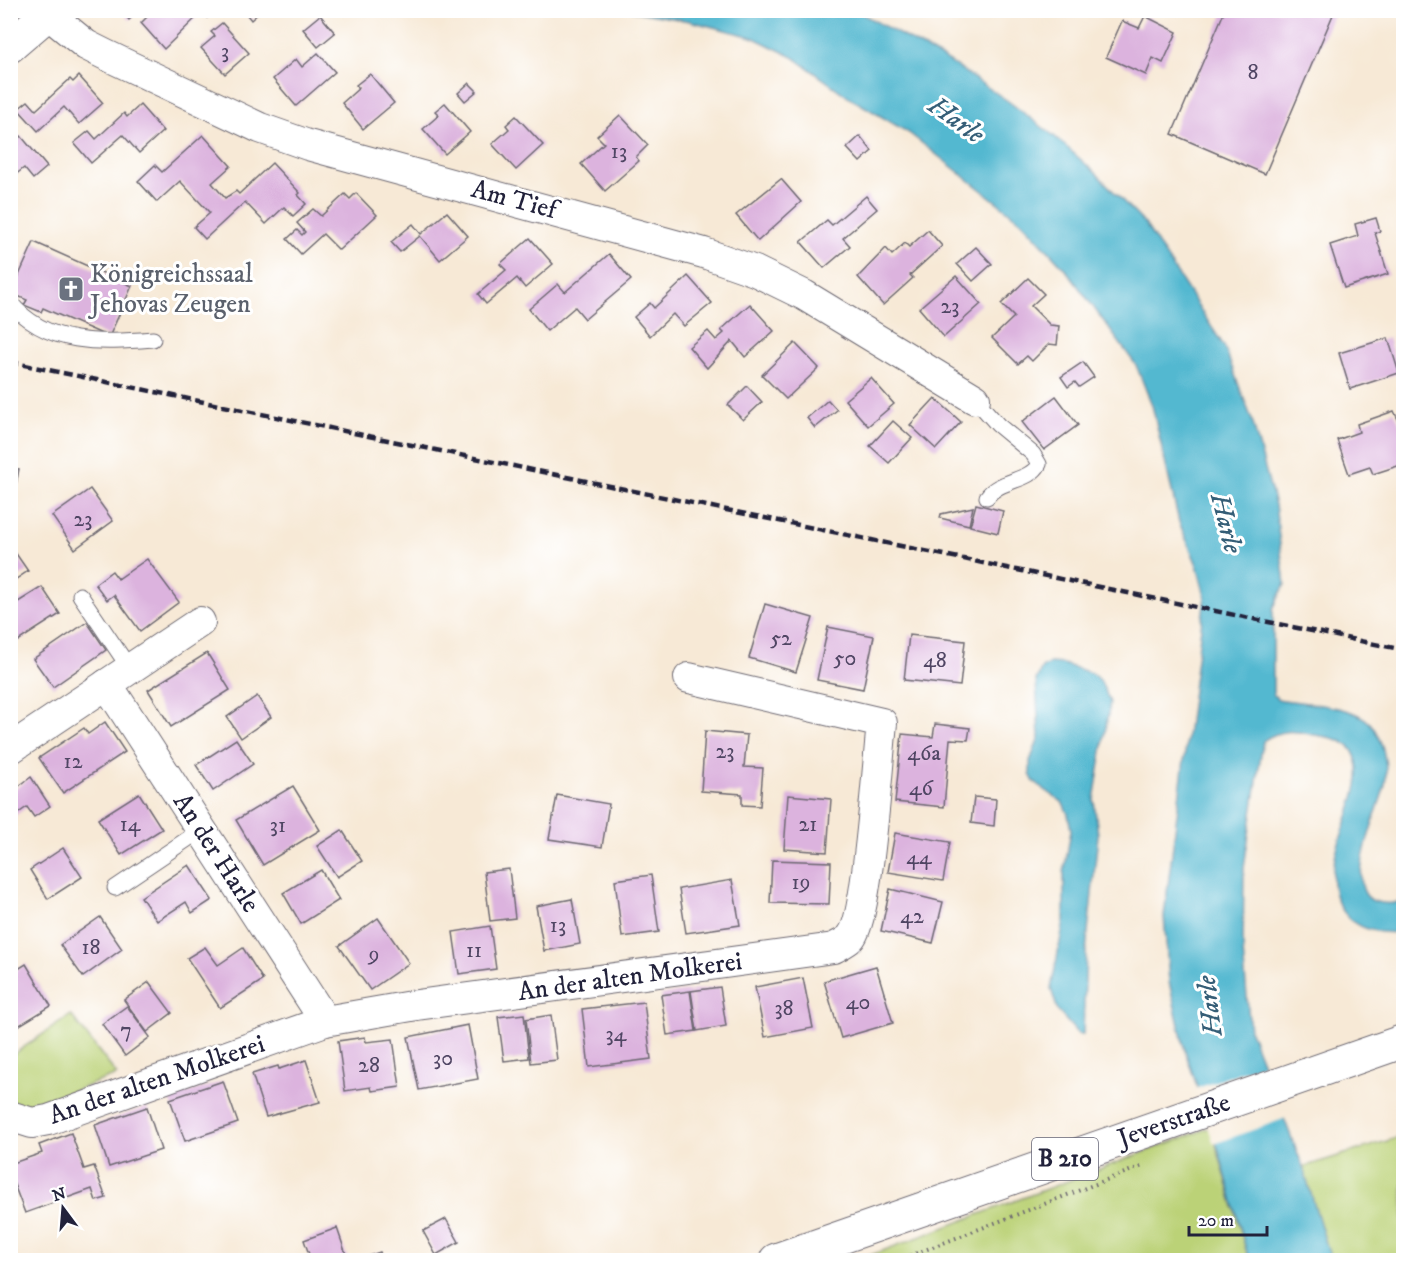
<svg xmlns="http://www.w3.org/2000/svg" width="1414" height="1271" font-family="'IM FELL DW Pica',serif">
	<rect width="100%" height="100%" fill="#fff"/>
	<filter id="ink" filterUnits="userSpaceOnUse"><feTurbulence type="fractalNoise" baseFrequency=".0167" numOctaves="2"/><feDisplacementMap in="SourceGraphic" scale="12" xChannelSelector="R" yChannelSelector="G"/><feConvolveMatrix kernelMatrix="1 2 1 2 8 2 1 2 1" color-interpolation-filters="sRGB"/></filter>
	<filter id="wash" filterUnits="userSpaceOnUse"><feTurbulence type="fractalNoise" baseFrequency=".008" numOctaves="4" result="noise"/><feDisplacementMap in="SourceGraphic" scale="24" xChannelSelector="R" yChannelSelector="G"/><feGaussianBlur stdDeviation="1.35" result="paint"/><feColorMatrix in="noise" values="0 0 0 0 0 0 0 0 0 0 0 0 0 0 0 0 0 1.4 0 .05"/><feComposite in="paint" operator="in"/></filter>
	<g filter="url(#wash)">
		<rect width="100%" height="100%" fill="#f7e9d6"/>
		<g fill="#bbd277" stroke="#6e7a59" stroke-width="1.5">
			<polygon points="71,1015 117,1075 19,1111 11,1098 11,1056"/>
			<polygon points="1211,1127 1249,1260 858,1260"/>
			<polygon points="1403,1136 1403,1260 1331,1260 1303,1167"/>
		</g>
		<g fill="#52b8d0" stroke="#3a6d86" stroke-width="1.5">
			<path d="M 631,11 L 857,11 L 948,61 L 1008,101 L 1054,136 L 1097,174 L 1145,224 L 1224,346 L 1252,420 L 1275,505 L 1285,584 L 1273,609 L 1273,694 L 1278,699 C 1303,704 1352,704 1370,723 C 1382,737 1389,766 1385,784 C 1381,806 1339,893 1377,902 C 1385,904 1395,904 1403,900 L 1403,932 C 1383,934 1363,932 1348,917 C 1301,868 1380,793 1352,750 C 1345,739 1327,737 1315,735 C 1294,731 1281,728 1263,741 L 1244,867 L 1243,951 L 1250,1031 L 1303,1167 L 1331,1260 L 1249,1260 L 1219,1151 L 1185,1051 L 1169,982 L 1164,916 L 1205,596 L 1197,565 L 1179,522 L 1152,405 L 1136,365 L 1066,270 L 1022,222 L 909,133 L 847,96 L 793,57 L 752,37 L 690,21 Z"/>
			<polygon points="1050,663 1063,664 1091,673 1100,680 1110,702 1094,800 1098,835 1086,952 1083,1034 1078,1034 1058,1011 1051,989 1064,921 1064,873 1071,830 1068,814 1062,802 1034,782 1030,774 1030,761 1039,738 1036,680 1042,668"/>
		</g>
		<polygon fill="#f7e9d6" points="1266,1063 1286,1118 1214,1144 1195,1089"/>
		<g id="blocks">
			<g fill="#dcb3de">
				<polygon points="121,10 140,10 129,20"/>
				<polygon points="154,10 215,10 207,18 202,12 164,49 141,23"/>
				<polygon points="243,10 262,10 251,20"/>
				<polygon points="1225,10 1335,10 1265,174 1172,134"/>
				<polygon points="320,15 335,33 318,47 303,29"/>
				<polygon points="1145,16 1177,32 1163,63 1153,58 1146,75 1106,57 1122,21 1139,28"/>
				<polygon points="222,23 249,53 225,74 201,48 215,36 211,32"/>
				<polygon points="318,53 335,72 296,106 273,79 296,59 302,67"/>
				<polygon points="370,74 394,103 363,129 342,103 359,88 356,85"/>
				<polygon points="79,76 103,103 79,124 64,107 38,131 18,109 28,101 36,110 70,79 73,82"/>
				<polygon points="469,83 477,91 465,101 458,93"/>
				<polygon points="445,103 470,132 445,154 423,129 439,115 435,111"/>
				<polygon points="140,105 163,131 139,153 123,135 91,163 74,143 89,131 96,139 124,113 127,117"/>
				<polygon points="620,115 648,145 636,157 639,161 605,191 581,164 604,143 597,136"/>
				<polygon points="516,116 543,145 516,170 492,144 509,129 506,125"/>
				<polygon points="203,135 231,166 212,183 225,198 236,191 239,194 272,163 300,193 298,195 306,204 293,216 284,207 266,224 245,202 205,239 194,227 210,213 180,181 157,202 138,181 155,165 162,172"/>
				<polygon points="21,136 47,167 33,179 24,168 10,179 10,144"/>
				<polygon points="860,136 872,151 860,162 847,148"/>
				<polygon points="781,179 801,202 758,241 736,215"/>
				<polygon points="356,193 377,215 339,250 323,234 301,254 287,239 297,230 302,235 305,232 297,223 313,209 321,216 345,194 350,199"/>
				<polygon points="866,196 877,209 843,238 850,246 824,268 801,242 827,220 832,225"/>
				<polygon points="447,212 468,236 440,260 420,236 400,252 391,242 413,224 421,234"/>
				<polygon points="1376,218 1380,231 1375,233 1388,274 1344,288 1330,245 1358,236 1355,224"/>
				<polygon points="928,230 942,246 910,275 913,278 883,305 858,277 886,248 892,255 905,243 909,247"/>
				<polygon points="530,238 553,264 525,288 517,278 486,304 478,294 506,270 500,264"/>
				<polygon points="34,242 132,286 109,337 43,308 41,312 24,305 27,300 11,293"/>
				<polygon points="976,247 992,264 973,281 957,264"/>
				<polygon points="609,254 631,280 585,319 575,307 547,331 529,309 558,284 565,292"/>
				<polygon points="688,276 712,303 684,326 673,314 650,336 634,317 650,303 654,308"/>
				<polygon points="956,276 981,304 944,337 919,308"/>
				<polygon points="1028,278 1044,294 1031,306 1050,325 1059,326 1057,345 1049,344 1032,361 1027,356 1018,364 992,338 1014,317 1001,304"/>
				<polygon points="750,304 774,331 745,357 732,341 707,368 689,347 708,331 716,340 724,333 721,330"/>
				<polygon points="1388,338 1399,373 1350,389 1339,353"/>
				<polygon points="795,343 819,368 786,399 762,375"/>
				<polygon points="1083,362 1094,377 1079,387 1075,382 1068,387 1061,377"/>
				<polygon points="871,378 894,404 868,426 845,400"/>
				<polygon points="747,386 762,402 743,420 728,405"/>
				<polygon points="1056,396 1078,425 1044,450 1022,422"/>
				<polygon points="935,398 961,422 936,449 910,425"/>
				<polygon points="828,400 837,410 815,428 807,418"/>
				<polygon points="1394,411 1404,432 1404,464 1373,474 1370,467 1349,474 1337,440 1359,432 1357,424"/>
				<polygon points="893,421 912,438 889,463 870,446"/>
				<polygon points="10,468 19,469 12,507 10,507"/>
				<polygon points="90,489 113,521 75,549 52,516"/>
				<polygon points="976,504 1003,511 998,533 970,526"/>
				<polygon points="973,507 969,525 940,518 941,514"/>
				<polygon points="10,545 28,571 10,583"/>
				<polygon points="147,559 179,602 140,631 114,595 107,600 95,584 112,571 118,579"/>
				<polygon points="42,587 60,614 18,641 10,629 10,607"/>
				<polygon points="765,604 813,618 796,672 749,658"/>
				<polygon points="87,622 106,650 53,687 33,659"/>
				<polygon points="828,627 874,636 863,689 817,680"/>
				<polygon points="909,635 965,641 960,686 904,680"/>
				<polygon points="207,653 230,690 171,727 148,690"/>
				<polygon points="257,696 271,717 241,738 227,717"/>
				<polygon points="105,722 125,752 63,793 39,758 84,728 88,734"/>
				<polygon points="935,724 970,728 968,740 950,739 944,807 895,802 902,734 933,737"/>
				<polygon points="705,731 747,735 744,767 763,768 760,806 742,805 742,794 701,791"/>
				<polygon points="236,739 253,764 213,791 196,765"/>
				<polygon points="31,777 50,806 34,817 27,807 10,819 10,783 15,789"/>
				<polygon points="293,786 320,830 263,865 236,820"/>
				<polygon points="139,793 162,829 121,855 98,819"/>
				<polygon points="557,795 609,804 602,847 549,839"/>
				<polygon points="788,795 831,799 827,852 784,849"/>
				<polygon points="974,797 996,799 994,826 971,823"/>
				<polygon points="342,830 362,861 337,877 317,846"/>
				<polygon points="895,833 950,842 943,881 888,872"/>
				<polygon points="63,848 82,877 48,899 30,870"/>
				<polygon points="772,860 831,862 829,904 770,903"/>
				<polygon points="189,865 212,900 192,913 186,902 157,921 141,897"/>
				<polygon points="509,869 515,918 490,921 484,872"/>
				<polygon points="321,870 339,900 301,924 283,893"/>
				<polygon points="651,875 659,932 622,937 615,880"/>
				<polygon points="732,880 740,925 686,933 679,889"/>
				<polygon points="890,889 943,902 933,943 881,931"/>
				<polygon points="572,899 580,944 544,951 536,906"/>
				<polygon points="100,917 122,949 83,977 60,945"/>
				<polygon points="378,918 409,963 370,990 339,946"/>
				<polygon points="490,926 496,969 459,974 453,932"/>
				<polygon points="205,947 218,965 243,948 263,980 220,1008 187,958"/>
				<polygon points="26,964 51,1006 10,1031 10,974"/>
				<polygon points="876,966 893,1023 841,1038 824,981"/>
				<polygon points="803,978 813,1028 765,1037 755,987"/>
				<polygon points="149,982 172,1013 147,1032 124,1000"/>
				<polygon points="720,987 726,1026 697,1031 691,991"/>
				<polygon points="690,991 696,1031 667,1035 661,995"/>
				<polygon points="644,1002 651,1059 589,1067 582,1009"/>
				<polygon points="127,1006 150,1037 125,1056 102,1024"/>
				<polygon points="524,1014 529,1058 504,1061 498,1017"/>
				<polygon points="551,1015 557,1060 531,1063 526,1019"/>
				<polygon points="468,1025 478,1079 419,1090 408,1037"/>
				<polygon points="365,1037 366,1042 393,1039 400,1087 372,1091 371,1087 345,1091 338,1041"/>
				<polygon points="306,1060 320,1102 266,1117 252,1074 278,1066 279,1069"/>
				<polygon points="223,1081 238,1123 185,1141 170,1099"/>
				<polygon points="147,1107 161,1150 109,1167 95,1125"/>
				<polygon points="71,1133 84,1169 94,1166 106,1198 96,1201 92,1189 25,1213 10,1174 10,1164 42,1153 39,1145"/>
				<polygon points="446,1219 459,1242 436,1255 423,1231"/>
				<polygon points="337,1228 348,1260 311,1260 304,1240"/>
				<polygon points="380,1252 383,1260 357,1260"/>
			</g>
		</g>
	</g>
	<g filter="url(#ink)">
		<use href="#blocks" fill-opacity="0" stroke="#6d6871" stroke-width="1.5"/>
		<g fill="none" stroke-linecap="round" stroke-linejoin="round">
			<g stroke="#6d6871" stroke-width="17">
				<g id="lane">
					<path d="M 10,302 C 46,347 102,343 153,339"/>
					<path d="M 975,399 L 998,425 L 1033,454 L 1039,464 C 1030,482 999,479 987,497"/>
					<polyline points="80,595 130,669"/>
					<polyline points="115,888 201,830"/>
				</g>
			</g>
			<g stroke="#6d6871" stroke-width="32">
				<g id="street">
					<polyline points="48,14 86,45 106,55 260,128 308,145 704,253 755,271 804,295 975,399"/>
					<polyline points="107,684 325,1021"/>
					<polyline points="10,749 200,622"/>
					<path d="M 10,1116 L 32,1123 L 48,1120 L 325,1021 L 417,1005 L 834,948 C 839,945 846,942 850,938 C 868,920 878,758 882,723 L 689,678"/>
				</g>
			</g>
			<g stroke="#6d6871" stroke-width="35">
				<polyline id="secondary" points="10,46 52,10"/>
			</g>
			<g stroke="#6d6871" stroke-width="35">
				<polyline id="primary" points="776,1260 1404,1041"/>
			</g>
			<g stroke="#6d6871" stroke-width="4" stroke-dasharray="1.5 4.5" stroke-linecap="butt">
				<polyline points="10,81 17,75"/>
				<polyline points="899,1260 1145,1165"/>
			</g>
			<use href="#lane" stroke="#fff" stroke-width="15"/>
			<use href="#street" stroke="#fff" stroke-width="30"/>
			<use href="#secondary" stroke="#fff" stroke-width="33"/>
			<use href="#primary" stroke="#fff" stroke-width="33"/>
			<polyline stroke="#22223b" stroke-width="4.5" stroke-dasharray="9 4.5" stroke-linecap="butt" points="10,362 1404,650"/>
		</g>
	</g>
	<defs>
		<g id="church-square" transform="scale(1.35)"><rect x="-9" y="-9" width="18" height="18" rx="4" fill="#6b7280" stroke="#fff"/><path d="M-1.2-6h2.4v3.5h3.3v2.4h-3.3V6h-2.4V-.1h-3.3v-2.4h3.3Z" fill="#fff"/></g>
	</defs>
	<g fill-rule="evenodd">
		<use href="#church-square" x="71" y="289"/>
	</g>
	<g text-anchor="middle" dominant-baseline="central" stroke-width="6" stroke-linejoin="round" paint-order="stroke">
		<g font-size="22" fill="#504664">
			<text x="225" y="51">3</text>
			<text x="1253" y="72">8</text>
			<text x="619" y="151">13</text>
			<text x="950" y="306">23</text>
			<text x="83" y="519">23</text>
			<text x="781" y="638">52</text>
			<text x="845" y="658">50</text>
			<text x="935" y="660">48</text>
			<text x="725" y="751">23</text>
			<text x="924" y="753">46a</text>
			<text x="73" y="761">12</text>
			<text x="921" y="788">46</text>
			<text x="130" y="824">14</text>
			<text x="808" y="824">21</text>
			<text x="278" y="825">31</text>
			<text x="919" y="857">44</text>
			<text x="801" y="882">19</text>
			<text x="912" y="916">42</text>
			<text x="558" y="925">13</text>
			<text x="91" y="947">18</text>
			<text x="474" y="950">11</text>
			<text x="374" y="954">9</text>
			<text x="858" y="1002">40</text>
			<text x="784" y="1008">38</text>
			<text x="126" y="1030">7</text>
			<text x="616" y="1034">34</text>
			<text x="443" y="1058">30</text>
			<text x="369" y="1065">28</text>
		</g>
		<rect fill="#fff" stroke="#646476" stroke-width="1.5" x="1032" y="1138" width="66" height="42" rx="4.5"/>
		<g font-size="24" font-weight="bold" fill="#22223b">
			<text x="1065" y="1159">B 210</text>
		</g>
		<g font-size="26" fill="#22223b" stroke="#fff">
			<text transform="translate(514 200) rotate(15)">Am Tief</text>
			<text transform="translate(216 853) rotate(57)">An der Harle</text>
			<text transform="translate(630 977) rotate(-8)">An der alten Molkerei</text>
			<text transform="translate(157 1080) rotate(-19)">An der alten Molkerei</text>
			<text transform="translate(1174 1121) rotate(-19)">Jeverstraße</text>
		</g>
		<g font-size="26" fill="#5b616d" stroke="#fff" text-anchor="start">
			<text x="90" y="274">Königreichssaal<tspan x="90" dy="30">Jehovas Zeugen</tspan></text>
		</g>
		<g font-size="27" font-style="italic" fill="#355e77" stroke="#fff">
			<text transform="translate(956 120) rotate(35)">Harle</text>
			<text transform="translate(1226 523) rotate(76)">Harle</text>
			<text transform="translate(1210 1006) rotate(-97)">Harle</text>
		</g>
	</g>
	<rect width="1414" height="1271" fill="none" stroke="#fff" stroke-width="36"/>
	<g transform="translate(63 1208) rotate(344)" stroke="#ffffff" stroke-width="4.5" paint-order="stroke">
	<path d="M0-4.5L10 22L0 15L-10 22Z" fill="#22223b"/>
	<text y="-9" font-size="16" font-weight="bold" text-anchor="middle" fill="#22223b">N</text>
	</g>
	<path d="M1189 1226v9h78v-9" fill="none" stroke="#22223b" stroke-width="3"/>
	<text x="1198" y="1226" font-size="18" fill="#22223b" stroke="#ffffff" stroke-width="4.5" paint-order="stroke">20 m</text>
</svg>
